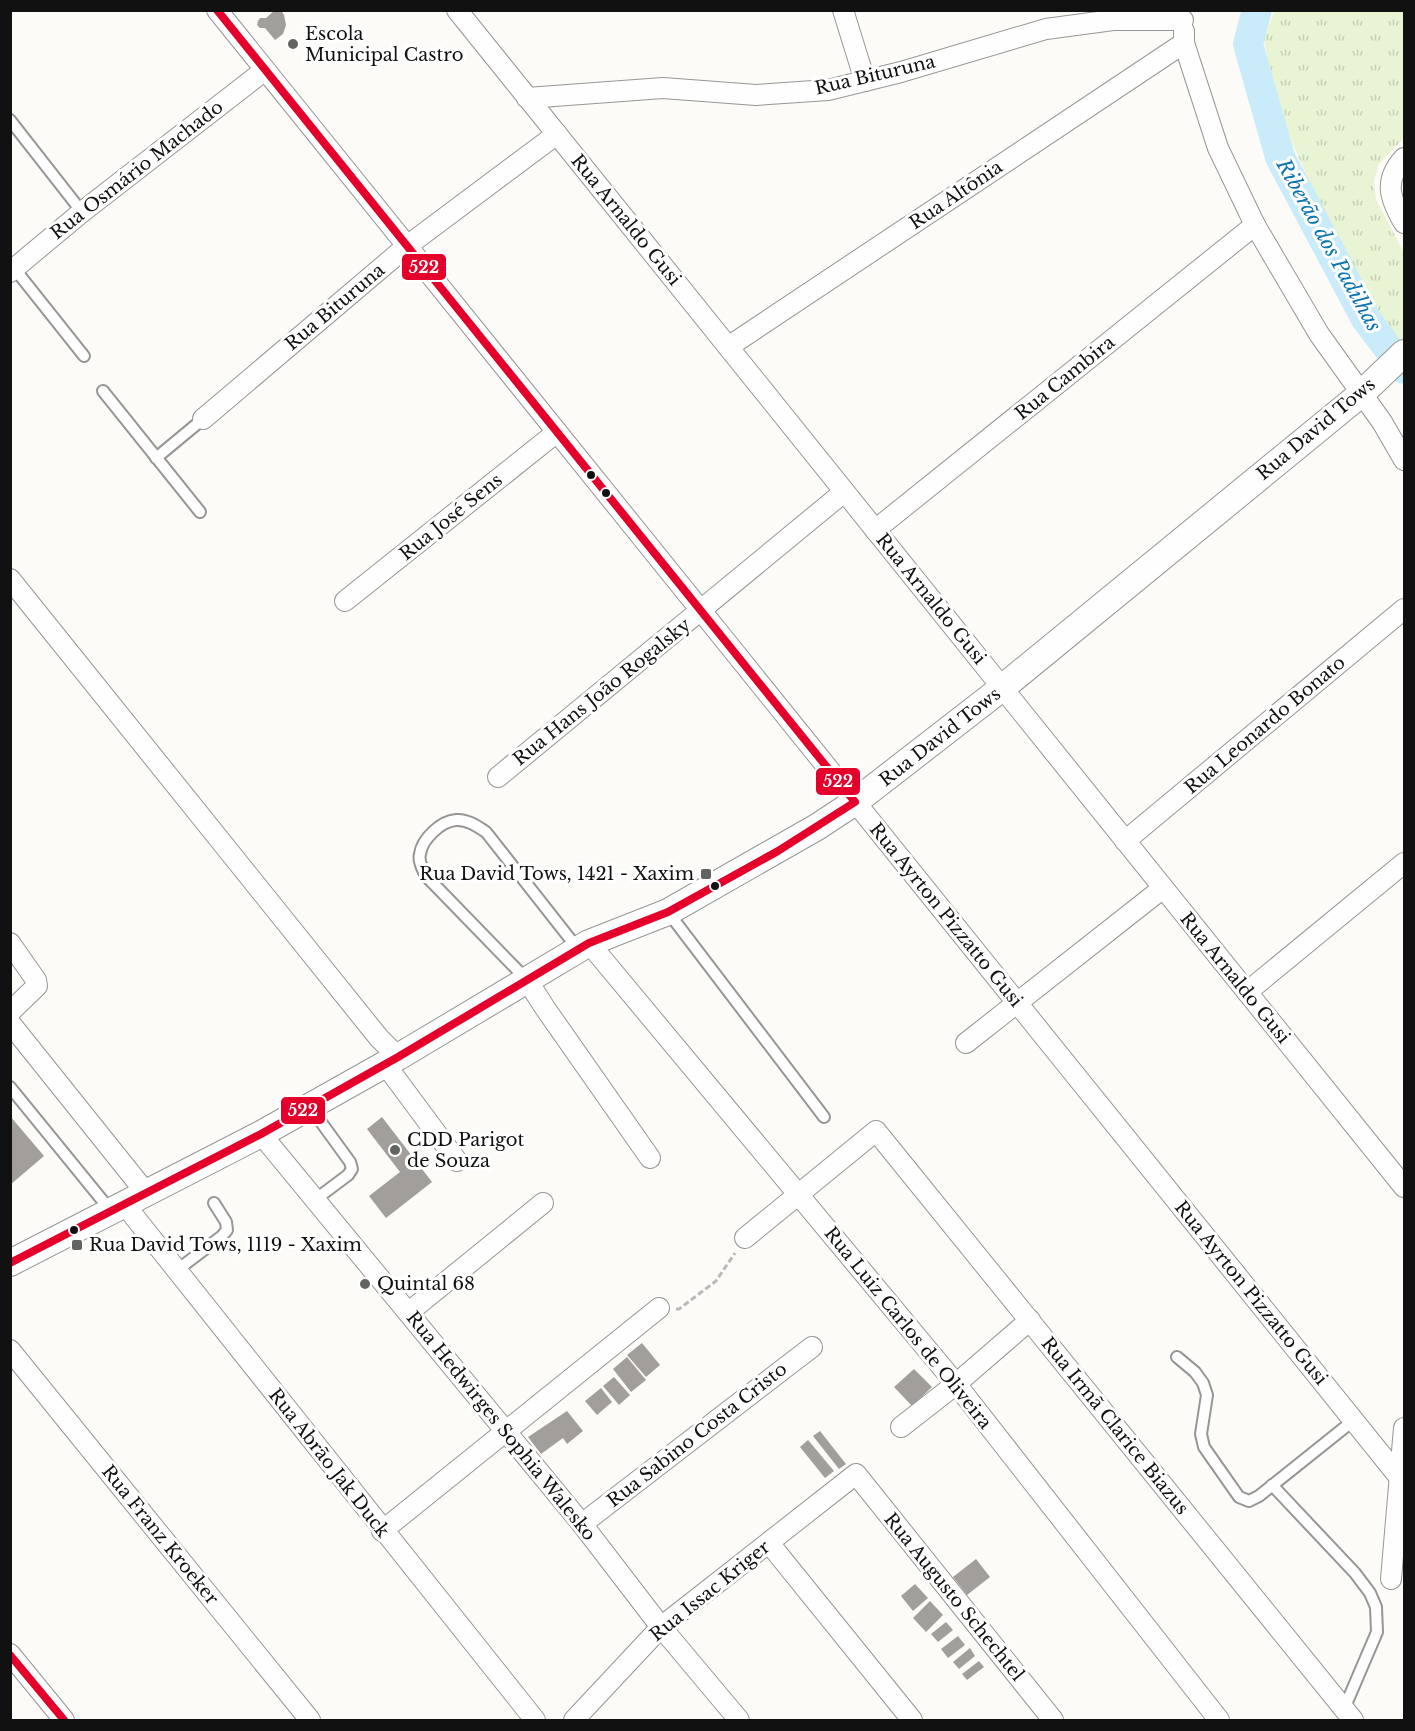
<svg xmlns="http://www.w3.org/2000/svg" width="1415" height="1731" font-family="'Libre Baskerville',serif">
	<defs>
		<pattern id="park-tufts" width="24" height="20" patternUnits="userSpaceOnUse" patternTransform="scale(1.5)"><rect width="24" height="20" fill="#e9f4d5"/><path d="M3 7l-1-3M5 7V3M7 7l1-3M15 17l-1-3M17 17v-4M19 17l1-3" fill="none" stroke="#c7d0b6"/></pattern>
	</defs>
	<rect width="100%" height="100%" fill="#fcfbf7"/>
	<polygon fill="url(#park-tufts)" points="1274,11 1404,11 1404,138 1379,164 1374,181 1376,199 1404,253 1404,339 1402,341 1374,308 1319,201 1277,111 1264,40"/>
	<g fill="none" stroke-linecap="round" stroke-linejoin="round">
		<polyline stroke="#caecfa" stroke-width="30" points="1257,10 1248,44 1280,157 1366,319 1404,369"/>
	</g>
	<g fill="#a19e9c">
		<polygon points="275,10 281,10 284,15 286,25 283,34 275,40 265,28 260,28 257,25 258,21 260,18 266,18"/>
		<polygon points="10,1116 44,1156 10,1185"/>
		<polygon points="382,1117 432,1182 386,1218 369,1196 400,1172 367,1129"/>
		<polygon points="642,1343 660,1365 646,1377 627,1355"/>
		<polygon points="627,1357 646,1380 631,1392 613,1369"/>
		<polygon points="914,1369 932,1387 912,1406 894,1387"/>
		<polygon points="614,1377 630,1395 619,1405 603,1386"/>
		<polygon points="601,1388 612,1402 597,1415 585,1401"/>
		<polygon points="567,1411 583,1431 567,1444 563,1438 541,1454 528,1437"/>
		<polygon points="820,1431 846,1464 839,1469 813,1436"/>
		<polygon points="808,1440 834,1471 825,1478 800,1447"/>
		<polygon points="976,1559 990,1577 967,1595 953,1577"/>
		<polygon points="915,1584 928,1598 913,1611 901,1596"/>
		<polygon points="930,1601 943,1615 926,1632 913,1618"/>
		<polygon points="946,1622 953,1630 938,1642 931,1634"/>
		<polygon points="958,1636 965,1645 948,1658 941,1649"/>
		<polygon points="970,1648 975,1656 959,1669 953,1662"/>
		<polygon points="979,1661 984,1667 967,1680 962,1674"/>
	</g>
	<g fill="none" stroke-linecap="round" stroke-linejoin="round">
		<g stroke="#979695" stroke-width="14">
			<g id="service">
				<polyline points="10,120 82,212"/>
				<polyline points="14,268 84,356"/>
				<polyline points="103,391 200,512"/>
				<polyline points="156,458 203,419"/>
				<polyline points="668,912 824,1117"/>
				<path d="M 527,980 L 426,876 C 423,870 418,861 420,854 C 422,839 441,821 456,820 C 467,819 477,826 486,832 L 578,949"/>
				<polyline points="10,1087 111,1211"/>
				<polyline points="310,1107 350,1162 352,1169 348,1175 316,1199"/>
				<polyline points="176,1271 222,1236 227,1230 226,1222 214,1203"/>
				<polyline points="1177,1357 1195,1372 1203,1383 1207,1395 1201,1434 1204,1447 1239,1497 1249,1501 1259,1496 1354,1420"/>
				<polyline points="1272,1485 1355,1573 1370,1593 1376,1607 1377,1632 1344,1709"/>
			</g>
		</g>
		<g stroke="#979695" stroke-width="22">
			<g id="minor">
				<polyline points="217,10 1404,1483"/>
				<polyline points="457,10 1404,1187"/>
				<polyline points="843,10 865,81"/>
				<polyline points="1184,31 1184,43 1218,148 1255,225 1319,334 1382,422 1404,460"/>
				<polyline points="527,98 663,88 756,95 828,90 901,72 1046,29 1113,20 1183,20"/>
				<path d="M 1404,158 C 1383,181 1390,199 1404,223"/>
				<polyline points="10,272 82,212 265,70"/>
				<polyline points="728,347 1184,43"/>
				<polyline points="203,419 407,246 557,134"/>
				<polyline points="875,530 1255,225"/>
				<polyline points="10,579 379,1038 398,1057"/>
				<polyline points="345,601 557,432"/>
				<polyline points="498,777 844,492"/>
				<polyline points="1125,841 1404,609"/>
				<polyline points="10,943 36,980 37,986 10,1012"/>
				<polyline points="589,943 956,1384 1219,1720"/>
				<polyline points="527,980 545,1008 650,1158"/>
				<polyline points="1247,992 1404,863"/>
				<polyline points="10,1023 147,1194"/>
				<polyline points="966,1043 1163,888"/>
				<polyline points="385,1064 457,1161"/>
				<polyline points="261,1134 582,1524 661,1627 739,1720"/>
				<polyline points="125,1205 535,1720"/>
				<polyline points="745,1238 876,1131 1353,1720"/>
				<polyline points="409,1312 543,1203"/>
				<polyline points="10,1350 310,1720"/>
				<polyline points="901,1427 956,1384 1030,1320"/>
				<polyline points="582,1524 812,1347"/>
				<polyline points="382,1531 659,1308"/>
				<polyline points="769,1543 912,1720"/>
				<polyline points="1391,1579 1404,1428"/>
				<polyline points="10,1654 64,1720"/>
				<polyline points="574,1720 661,1627 856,1474 1053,1720"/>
			</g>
		</g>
		<g stroke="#979695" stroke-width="28">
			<polyline id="tertiary" points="10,1263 261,1134 398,1057 589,943 668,912 817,827 855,802 1002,688 1361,394 1404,353"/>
		</g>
		<polyline stroke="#b9b9b8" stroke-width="3" stroke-dasharray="6 3" stroke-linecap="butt" points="676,1309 679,1309 716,1281 735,1253"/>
		<use href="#service" stroke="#fffefe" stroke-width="10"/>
		<use href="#minor" stroke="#fffefe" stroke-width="20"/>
		<use href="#tertiary" stroke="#fffefe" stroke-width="26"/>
		<g stroke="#fff" stroke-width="12">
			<g id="bus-1">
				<polyline points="10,1263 261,1134 398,1057 589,943 668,912 778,851 855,802 217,10"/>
				<polyline points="10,1655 64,1720"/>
			</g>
		</g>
		<use href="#bus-1" stroke="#e4002b" stroke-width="8"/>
	</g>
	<g fill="#636362" stroke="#fff" stroke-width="2">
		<circle cx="293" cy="44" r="6"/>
		<rect x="700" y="868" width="12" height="12" rx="3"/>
		<circle cx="395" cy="1150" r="6"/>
		<rect x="71" y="1239" width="12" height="12" rx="3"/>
		<circle cx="365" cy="1284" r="6"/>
	</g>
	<g fill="#111" stroke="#fff" stroke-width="2">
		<circle cx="591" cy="475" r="5"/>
		<circle cx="606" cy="493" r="5"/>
		<circle cx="715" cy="886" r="5"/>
		<circle cx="74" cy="1230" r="5"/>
	</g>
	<g text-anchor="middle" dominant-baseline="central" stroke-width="6" stroke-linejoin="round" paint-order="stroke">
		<g font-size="18" fill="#111" stroke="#fff" text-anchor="start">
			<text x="305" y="34">Escola<tspan x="305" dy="21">Municipal Castro</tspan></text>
			<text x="694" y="874" text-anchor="end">Rua David Tows, 1421 - Xaxim</text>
			<text x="407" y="1140">CDD Parigot<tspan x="407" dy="21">de Souza</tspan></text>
			<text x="89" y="1245">Rua David Tows, 1119 - Xaxim</text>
			<text x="377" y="1284">Quintal 68</text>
		</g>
		<g font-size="18" fill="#111" stroke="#fff">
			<text transform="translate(875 75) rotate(-13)">Rua Bituruna</text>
			<text transform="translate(137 170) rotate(-38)">Rua Osmário Machado</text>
			<text transform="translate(956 195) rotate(-34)">Rua Altônia</text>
			<text transform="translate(626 220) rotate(51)">Rua Arnaldo Gusi</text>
			<text transform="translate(335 307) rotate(-40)">Rua Bituruna</text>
			<text transform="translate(1065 378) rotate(-39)">Rua Cambira</text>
			<text transform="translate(1316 429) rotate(-40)">Rua David Tows</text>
			<text transform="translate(451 517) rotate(-39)">Rua José Sens</text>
			<text transform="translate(931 599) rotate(51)">Rua Arnaldo Gusi</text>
			<text transform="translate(602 692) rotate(-39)">Rua Hans João Rogalsky</text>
			<text transform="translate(1265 725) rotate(-40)">Rua Leonardo Bonato</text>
			<text transform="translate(940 737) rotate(-38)">Rua David Tows</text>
			<text transform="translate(946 915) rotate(51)">Rua Ayrton Pizzatto Gusi</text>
			<text transform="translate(1235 978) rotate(51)">Rua Arnaldo Gusi</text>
			<text transform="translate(1251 1293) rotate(51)">Rua Ayrton Pizzatto Gusi</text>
			<text transform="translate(908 1328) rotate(51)">Rua Luiz Carlos de Oliveira</text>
			<text transform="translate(501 1426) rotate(51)">Rua Hedwirges Sophia Walesko</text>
			<text transform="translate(1115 1426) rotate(51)">Rua Irmã Clarice Biazus</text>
			<text transform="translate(697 1435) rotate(-38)">Rua Sabino Costa Cristo</text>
			<text transform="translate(329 1463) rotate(52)">Rua Abrão Jak Duck</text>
			<text transform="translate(160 1535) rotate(51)">Rua Franz Kroeker</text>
			<text transform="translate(710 1591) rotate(-39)">Rua Issac Kriger</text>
			<text transform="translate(954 1597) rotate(51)">Rua Augusto Schechtel</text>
		</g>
		<g font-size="20" font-style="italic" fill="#0c75b0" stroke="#fff">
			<text transform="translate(1329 245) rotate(61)">Riberão dos Padilhas</text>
		</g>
	</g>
	<g stroke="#fff" stroke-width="2">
		<rect x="401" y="253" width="46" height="28" rx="6" fill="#e4002b"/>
		<rect x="815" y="767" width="46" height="29" rx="6" fill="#e4002b"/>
		<rect x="280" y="1096" width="46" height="29" rx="6" fill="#e4002b"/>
	</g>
	<g font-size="16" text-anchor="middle" font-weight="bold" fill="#fff">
		<text x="424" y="273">522</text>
		<text x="838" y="787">522</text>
		<text x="303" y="1116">522</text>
	</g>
	<rect width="1415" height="1731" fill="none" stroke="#111111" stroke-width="24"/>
</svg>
